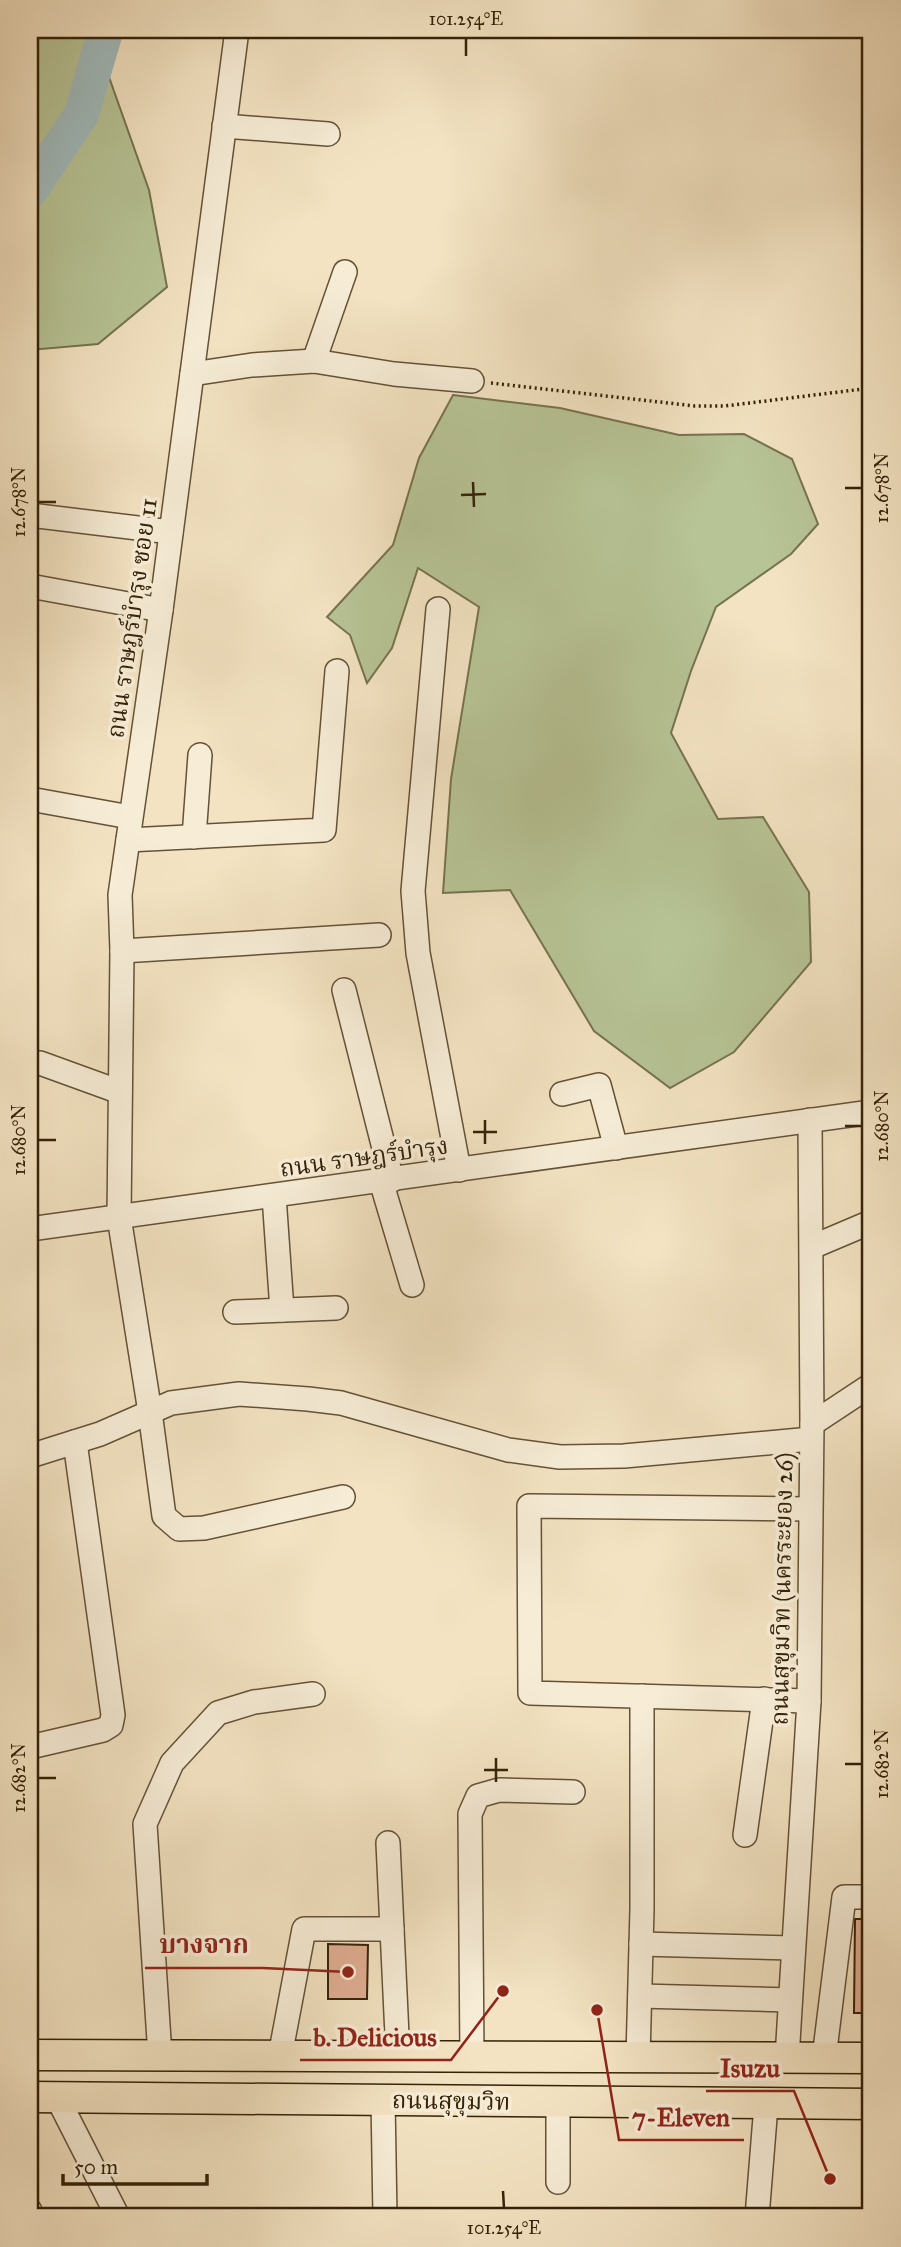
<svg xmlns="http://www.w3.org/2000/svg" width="901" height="2247" font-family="'IM FELL Great Primer','Noto Serif Thai',serif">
	<rect width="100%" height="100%" fill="#f3e3c2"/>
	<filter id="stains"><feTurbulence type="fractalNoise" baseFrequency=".00286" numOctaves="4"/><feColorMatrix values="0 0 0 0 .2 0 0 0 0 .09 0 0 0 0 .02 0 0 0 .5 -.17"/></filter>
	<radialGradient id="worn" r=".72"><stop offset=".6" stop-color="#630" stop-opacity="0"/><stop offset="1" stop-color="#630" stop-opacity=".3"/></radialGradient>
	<g fill="#b7c496" stroke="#76734f" stroke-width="2">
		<polygon points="30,30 105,30 109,77 149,190 167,287 98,344 30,350"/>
		<polygon points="453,395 560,408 679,435 744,434 792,459 818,524 791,554 716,607 691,671 671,733 718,819 763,817 809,892 811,962 734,1052 670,1088 594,1031 510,890 443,893 451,779 479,607 418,568 392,648 367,683 350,635 327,617 393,545 419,458"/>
	</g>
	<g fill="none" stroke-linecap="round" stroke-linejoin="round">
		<polyline stroke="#a0bbbd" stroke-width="35" points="30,191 81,115 106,30"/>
	</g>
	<g fill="#e0ad93" stroke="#342208" stroke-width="2">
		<polygon points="855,1919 871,1919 871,2013 854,2013"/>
		<polygon points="328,1944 368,1945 367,1999 328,1999"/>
	</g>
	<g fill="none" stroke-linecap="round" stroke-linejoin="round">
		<g stroke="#645236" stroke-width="26">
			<g id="minor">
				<polyline points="237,30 161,610 120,895 122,951 119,1217 150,1412 164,1516 179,1529 204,1528 343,1497"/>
				<polyline points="224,126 328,134"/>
				<polyline points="314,361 345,272"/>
				<polyline points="192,374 252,365 314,361 394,374 472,381"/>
				<polyline points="30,515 171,532"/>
				<polyline points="30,586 161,610"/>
				<polyline points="438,609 413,891 418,953 459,1170"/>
				<polyline points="30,799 130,817"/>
				<polyline points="194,837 200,755"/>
				<polyline points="128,840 324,830 337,671"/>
				<polyline points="122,951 379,935"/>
				<polyline points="344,990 392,1180"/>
				<polyline points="40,1063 120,1092"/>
				<polyline points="562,1094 599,1085 616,1148"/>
				<polyline points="381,1181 412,1285"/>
				<polyline points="274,1196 282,1310"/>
				<polyline points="30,1229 871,1112"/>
				<polyline points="812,1247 871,1222"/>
				<polyline points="235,1312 336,1308"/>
				<polyline points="812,1424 871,1385"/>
				<polyline points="30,1456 100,1434 171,1403 239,1394 308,1399 341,1403 508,1450 560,1457 624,1456 811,1439"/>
				<polyline points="809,1701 530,1693 529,1506 810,1509"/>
				<polyline points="30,1747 103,1730 111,1725 113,1715 75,1442"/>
				<polyline points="745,1835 764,1699"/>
				<polyline points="388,1843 392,1929"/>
				<polyline points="641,1944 793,1948"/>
				<polyline points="640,1996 790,2000"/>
				<polyline points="160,2056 145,1824 172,1763 218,1713 254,1702 313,1694"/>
				<polyline points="280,2056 304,1929 392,1929 398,2057"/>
				<polyline points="472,2057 470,1814 478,1796 499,1790 573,1792"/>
				<polyline points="638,2057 642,1909 642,1696"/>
				<polyline points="787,2058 809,1701 812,1424 810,1120"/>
				<polyline points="824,2058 844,1897 871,1897"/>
				<polyline points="57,2097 118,2217"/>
				<polyline points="383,2100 385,2217"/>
				<polyline points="558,2182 558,2102"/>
				<polyline points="30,2211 32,2217"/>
				<polyline points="757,2217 766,2105"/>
			</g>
		</g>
		<g stroke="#342208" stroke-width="33">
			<g id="major">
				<polyline points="30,2055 871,2058"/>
				<polyline points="30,2097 871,2104"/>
			</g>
		</g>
		<polyline stroke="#342208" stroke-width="3.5" stroke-dasharray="2 3.5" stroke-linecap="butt" points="491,383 695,406 725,406 871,388"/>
		<use href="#minor" stroke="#f7edd7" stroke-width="23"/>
		<use href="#major" stroke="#f3e3c2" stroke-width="30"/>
	</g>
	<path fill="none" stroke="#342208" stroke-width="2.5" d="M 466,38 L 466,56M 473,482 L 474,507M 845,488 L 862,488M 461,495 L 486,494M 38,502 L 56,502M 485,1120 L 485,1144M 845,1126 L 862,1126M 473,1132 L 497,1132M 38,1140 L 56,1140M 496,1758 L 496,1782M 845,1764 L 862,1764M 484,1770 L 508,1770M 38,1778 L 56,1778M 503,2191 L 504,2208"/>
	<g text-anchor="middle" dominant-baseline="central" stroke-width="7" stroke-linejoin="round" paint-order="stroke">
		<g font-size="24" fill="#342208" stroke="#f7edd7">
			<text transform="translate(132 618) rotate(-82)">ถนน ราษฎร์บำรุง ซอย 11</text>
			<text transform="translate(364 1157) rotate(-8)">ถนน ราษฎร์บำรุง</text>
			<text transform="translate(782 1589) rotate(-89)">ถนนสุขุมวิท (นครระยอง 26)</text>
			<text transform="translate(451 2101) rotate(1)">ถนนสุขุมวิท</text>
		</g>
	</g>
	<path fill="none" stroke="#8f2418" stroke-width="2.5" d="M348 1972L263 1968H145M503 1991L451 2060H300M830 2179L794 2091H706M597 2010L619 2140H744"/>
	<g fill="#8f2418" stroke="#f7edd7" stroke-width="2.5">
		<circle cx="348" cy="1972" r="7"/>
		<circle cx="503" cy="1991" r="7"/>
		<circle cx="830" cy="2179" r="7"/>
		<circle cx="597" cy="2010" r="7"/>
	</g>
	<g font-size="26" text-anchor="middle" font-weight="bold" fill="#8f2418" stroke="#f7edd7" stroke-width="7" stroke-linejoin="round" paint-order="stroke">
		<text x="204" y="1953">บางจาก</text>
		<text x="375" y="2046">b. Delicious</text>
		<text x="750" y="2077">Isuzu</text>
		<text x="681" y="2126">7-Eleven</text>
	</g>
	<rect width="901" height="2247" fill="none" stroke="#f3e3c2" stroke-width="77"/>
	<path d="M63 2174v10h144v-10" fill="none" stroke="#342208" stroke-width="3.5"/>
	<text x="74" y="2174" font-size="21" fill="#342208" stroke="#f7edd7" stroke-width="5" paint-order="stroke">50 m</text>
	<rect x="38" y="38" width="824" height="2170" fill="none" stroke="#342208" stroke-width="2.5"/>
	<g font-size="18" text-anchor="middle" fill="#342208">
		<text x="466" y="25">101.254°E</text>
		<text transform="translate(882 488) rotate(-90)" y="6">12.678°N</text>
		<text transform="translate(19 502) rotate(-90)" y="6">12.678°N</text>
		<text transform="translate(882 1126) rotate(-90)" y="6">12.680°N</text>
		<text transform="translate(19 1140) rotate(-90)" y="6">12.680°N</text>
		<text transform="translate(882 1764) rotate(-90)" y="6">12.682°N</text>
		<text transform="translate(19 1778) rotate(-90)" y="6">12.682°N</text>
		<text x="504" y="2234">101.254°E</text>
	</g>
	<rect width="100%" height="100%" filter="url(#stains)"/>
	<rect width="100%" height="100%" fill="url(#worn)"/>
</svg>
